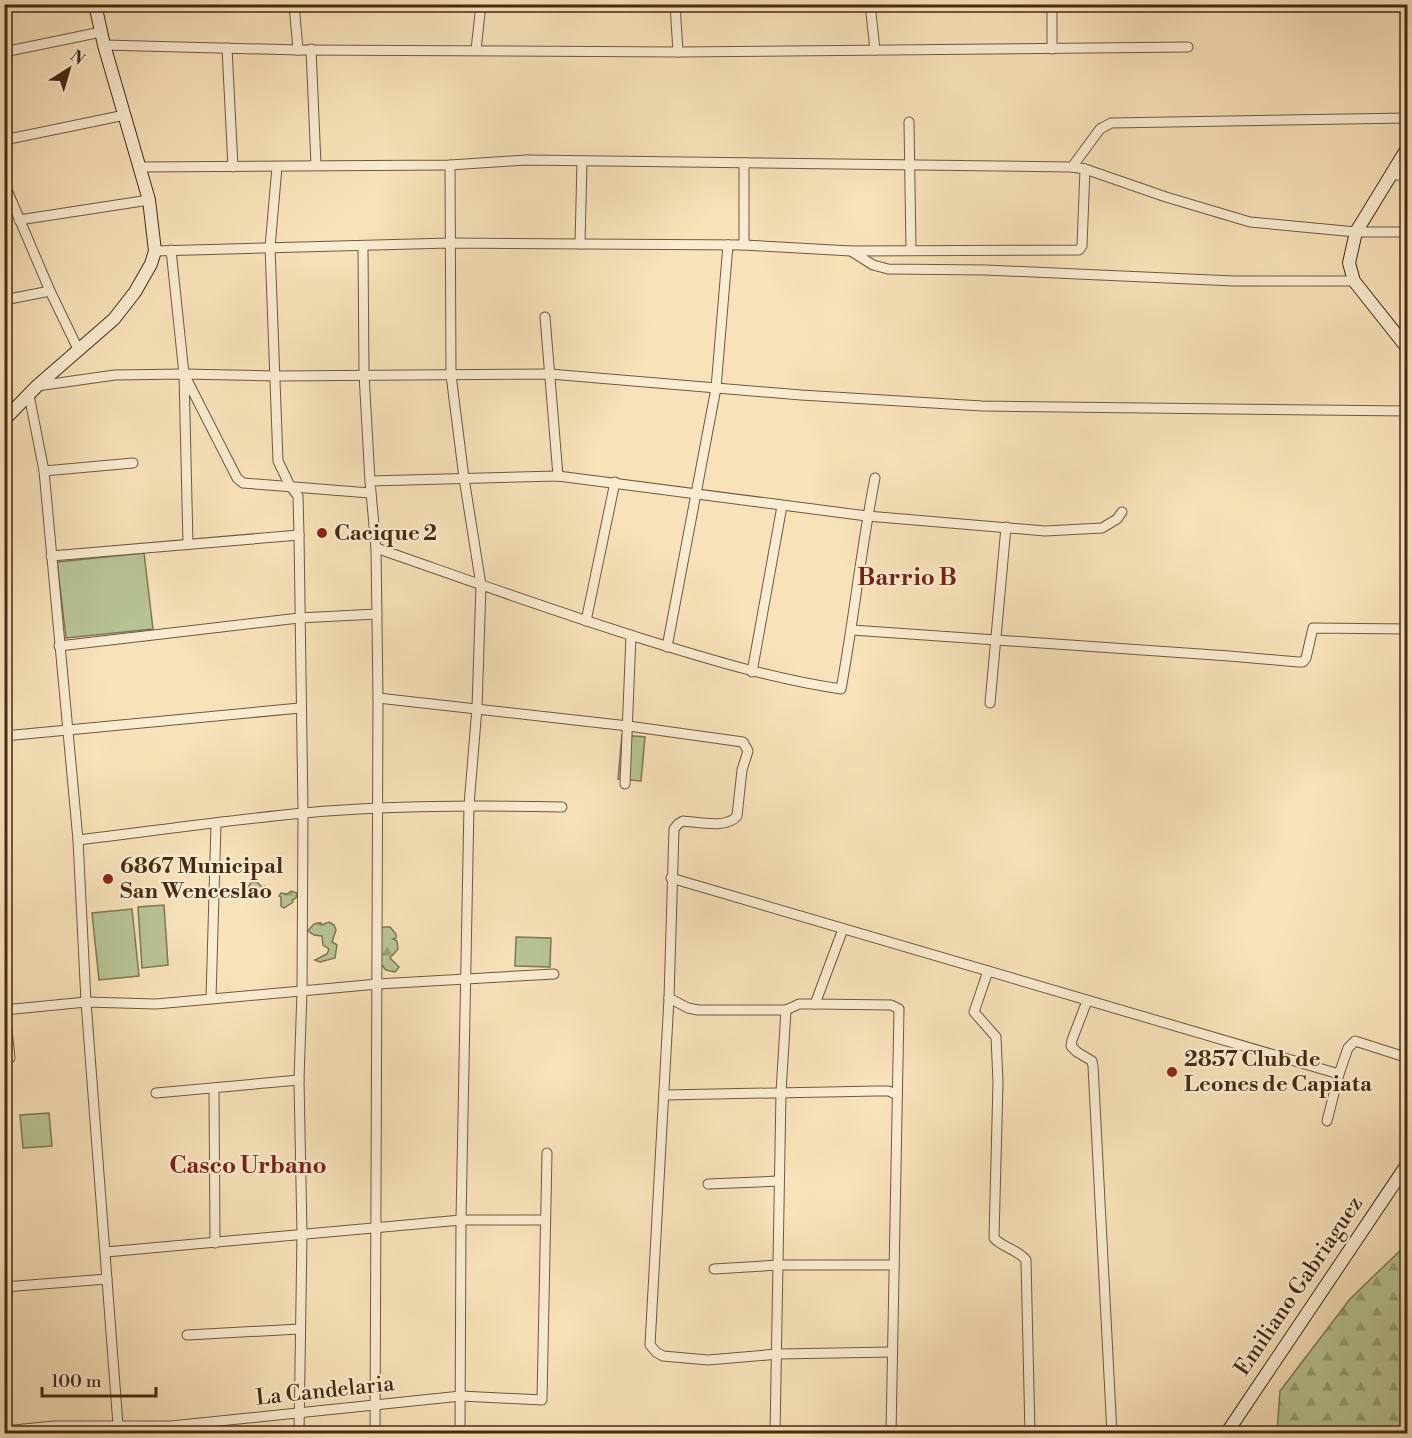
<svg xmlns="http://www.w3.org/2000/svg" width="1412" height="1438" font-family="'Libre Bodoni',serif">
	<defs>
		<pattern id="forest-firs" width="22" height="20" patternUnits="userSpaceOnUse" patternTransform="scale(1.5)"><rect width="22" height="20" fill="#b7c495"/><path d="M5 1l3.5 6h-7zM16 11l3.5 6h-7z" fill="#979f78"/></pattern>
	</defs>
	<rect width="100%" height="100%" fill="#f8e2b9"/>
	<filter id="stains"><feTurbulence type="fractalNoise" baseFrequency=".00333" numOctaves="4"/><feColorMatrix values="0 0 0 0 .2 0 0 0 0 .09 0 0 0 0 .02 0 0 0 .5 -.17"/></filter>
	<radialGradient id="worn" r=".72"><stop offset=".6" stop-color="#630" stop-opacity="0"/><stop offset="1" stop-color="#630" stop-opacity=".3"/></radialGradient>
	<g fill="url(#forest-firs)" stroke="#7e7754" stroke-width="1.5">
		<polygon points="251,882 257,882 262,887 265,886 272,893 265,897 261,895 260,891 258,893 249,894 247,890"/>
		<polygon points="291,891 297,893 296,898 292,900 293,902 284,908 281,906 281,897 279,896 281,893 287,894"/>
		<path d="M 329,922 L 334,925 L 336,930 L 332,942 L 337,945 L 335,958 L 320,962 L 315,960 L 327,954 L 329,949 L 323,945 L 322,936 L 314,935 L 308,931 C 312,926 314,922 321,923 L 321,925 Z"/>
		<path d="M 385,927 L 390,927 L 396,934 L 396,938 L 393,939 L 397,941 L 398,949 L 390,958 L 399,967 L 395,972 L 386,970 L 380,963 C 383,951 381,941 380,928 Z"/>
		<polygon points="1407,1244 1407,1433 1277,1433 1280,1391 1350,1299"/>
	</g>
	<g fill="#b7c495" stroke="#7e7754" stroke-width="1.5">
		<polygon points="144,553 153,629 66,638 57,562"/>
		<polygon points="622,735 645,737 641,781 618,779"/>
		<polygon points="164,905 168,965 142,968 138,907"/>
		<polygon points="132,909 139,976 99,980 92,913"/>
		<polygon points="516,937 551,938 550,967 515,966"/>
		<polygon points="49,1113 52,1146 23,1148 20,1115"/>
	</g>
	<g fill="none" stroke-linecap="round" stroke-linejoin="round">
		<g stroke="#72583c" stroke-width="11">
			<g id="minor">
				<polyline points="294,4 298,50"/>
				<polyline points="675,4 678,52"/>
				<polyline points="870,4 875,50"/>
				<polyline points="1052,4 1052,49"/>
				<polyline points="104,45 298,50 678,52 1188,47"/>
				<polyline points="227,48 233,167"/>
				<polyline points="311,49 316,165"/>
				<polyline points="476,50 481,4"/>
				<polyline points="4,52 101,32"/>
				<polyline points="909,122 911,250"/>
				<polyline points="4,140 125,115"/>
				<polyline points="744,163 744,245"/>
				<polyline points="450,165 451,375 464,478 481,585 477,708 469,805 461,1220 460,1434"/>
				<polyline points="140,167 450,165 526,160 1072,167 1085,169"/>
				<polyline points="277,167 270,247 278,461 290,486 298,496 299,535 303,813 302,991 299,1080 302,1234 299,1434"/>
				<polyline points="1072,167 1100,129 1111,123 1408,118"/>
				<polyline points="1390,175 1408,175"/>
				<polyline points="4,183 50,291"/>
				<polyline points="19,220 149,200"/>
				<polyline points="580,244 582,161"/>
				<polyline points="363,247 364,374 370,481"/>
				<polyline points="171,250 184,374 188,544"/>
				<polyline points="155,251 450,243 744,245 851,251 1079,250 1082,246 1085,169 1166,197 1250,222 1356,232 1408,232"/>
				<polyline points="851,251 873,265 888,269 986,270 1234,281 1354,281"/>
				<polyline points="4,300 50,291 79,351"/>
				<polyline points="545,317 558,476"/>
				<polyline points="185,376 237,478 243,483 370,493"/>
				<polyline points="37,386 115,375 184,374 276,376 550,374 801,395 982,406 1408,411"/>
				<polyline points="29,395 44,471 78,840 86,1002 118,1425"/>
				<polyline points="44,471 133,463"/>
				<path d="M 376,548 C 465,579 553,611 643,639 C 708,659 773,679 841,689 C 854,619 861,548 875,478"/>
				<polyline points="51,556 299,535"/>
				<polyline points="586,621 615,482"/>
				<polyline points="852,630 1229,656 1298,662 1303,662 1306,658 1313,628 1408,629"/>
				<polyline points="59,646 299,618 377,614"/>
				<polyline points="667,647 716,388 728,245"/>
				<polyline points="752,672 782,506"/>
				<path d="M 378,698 L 628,726 L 743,742 L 748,751 L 742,770 L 737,816 C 727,829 698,822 683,821 L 678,824 L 674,829 L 669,998 L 688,1008 L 698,1010 L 786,1010"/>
				<polyline points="990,703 1006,527"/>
				<polyline points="4,736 300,708"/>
				<polyline points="625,784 631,635"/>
				<path d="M 78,840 C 153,831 228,820 304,813 C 390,805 476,805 562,807"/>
				<polyline points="671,878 1339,1074 1348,1048 1355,1041 1408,1058"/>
				<path d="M 988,971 L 974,1012 L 996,1037 L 998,1082 L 994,1238 C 1003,1248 1017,1249 1026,1260 L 1030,1434"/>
				<polyline points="211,998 216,824"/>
				<polyline points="669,998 650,1345 656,1352 663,1356 708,1360 778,1354 892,1352"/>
				<polyline points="1087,1001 1072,1040 1071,1046 1077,1052 1092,1061 1093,1066 1112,1434"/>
				<polyline points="815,1004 891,1005 899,1009 891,1434"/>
				<polyline points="4,1010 86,1002 156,1004 378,984 554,974"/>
				<polyline points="5,1010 10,1058"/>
				<polyline points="214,1088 215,1243"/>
				<polyline points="156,1093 299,1080"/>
				<polyline points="664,1095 877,1091 889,1091 897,1095"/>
				<polyline points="1327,1121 1339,1074"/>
				<polyline points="708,1184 779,1181"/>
				<polyline points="106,1252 461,1220 545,1220"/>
				<polyline points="714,1269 779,1265 894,1265"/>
				<polyline points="4,1287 107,1279"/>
				<polyline points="187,1335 300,1329"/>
				<polyline points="4,1431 54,1426 171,1426 461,1396 542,1400 547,1153"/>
				<polyline points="375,1434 378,698 376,548 370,481 558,476 867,516 1045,531 1102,528 1117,519 1122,512"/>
				<polyline points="775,1434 781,1092 786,1010 799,1004 815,1004 843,929"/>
			</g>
		</g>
		<g stroke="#452a12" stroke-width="14">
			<g id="secondary">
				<polyline points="1408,147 1356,232 1349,263 1354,281 1408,349"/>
				<polyline points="4,420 37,386 114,319 135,292 151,264 155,251 149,200 104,45 95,4"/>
				<polyline points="1226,1434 1408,1163"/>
			</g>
		</g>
		<use href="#minor" stroke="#faecd2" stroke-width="9"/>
		<use href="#secondary" stroke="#faecd2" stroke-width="12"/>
	</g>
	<g fill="#8f2418" stroke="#faecd2" stroke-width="2">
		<circle cx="322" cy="533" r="6"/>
		<circle cx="108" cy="879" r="6"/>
		<circle cx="1172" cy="1072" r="6"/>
	</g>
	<g text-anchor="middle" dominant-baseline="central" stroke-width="4.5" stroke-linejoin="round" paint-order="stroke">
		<g font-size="22" font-weight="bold" fill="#452a12" stroke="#faecd2" text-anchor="start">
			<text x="334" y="533">Cacique 2</text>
			<text x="120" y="866">6867 Municipal<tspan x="120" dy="25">San Wenceslao</tspan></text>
			<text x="1184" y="1059">2857 Club de<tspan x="1184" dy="25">Leones de Capiata</tspan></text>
		</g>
		<g font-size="22" fill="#452a12" stroke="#faecd2">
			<text transform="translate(1299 1286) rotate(-56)">Emiliano Gabriaguez</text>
			<text transform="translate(325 1391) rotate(-6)">La Candelaria</text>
		</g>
		<g font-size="24" font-weight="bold" fill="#7a1f14" stroke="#faecd2">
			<text x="907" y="578">Barrio B</text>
			<text x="248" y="1166">Casco Urbano</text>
		</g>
	</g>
	<rect width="1412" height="1438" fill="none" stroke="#f8e2b9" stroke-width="24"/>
	<rect x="6" y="6" width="1400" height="1426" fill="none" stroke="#452a12" stroke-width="3"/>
	<rect x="12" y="12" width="1388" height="1414" fill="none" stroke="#452a12" stroke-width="1.5"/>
	<g transform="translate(69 69) rotate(37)" stroke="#faecd2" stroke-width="4.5" paint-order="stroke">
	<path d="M0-4.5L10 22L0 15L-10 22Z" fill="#452a12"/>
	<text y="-9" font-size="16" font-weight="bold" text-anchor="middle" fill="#452a12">N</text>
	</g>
	<path d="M42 1387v9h114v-9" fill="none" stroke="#452a12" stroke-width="3"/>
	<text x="51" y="1387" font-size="18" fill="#452a12" stroke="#faecd2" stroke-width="4.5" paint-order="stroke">100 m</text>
	<rect width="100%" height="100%" filter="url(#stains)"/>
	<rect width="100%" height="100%" fill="url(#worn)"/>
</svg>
